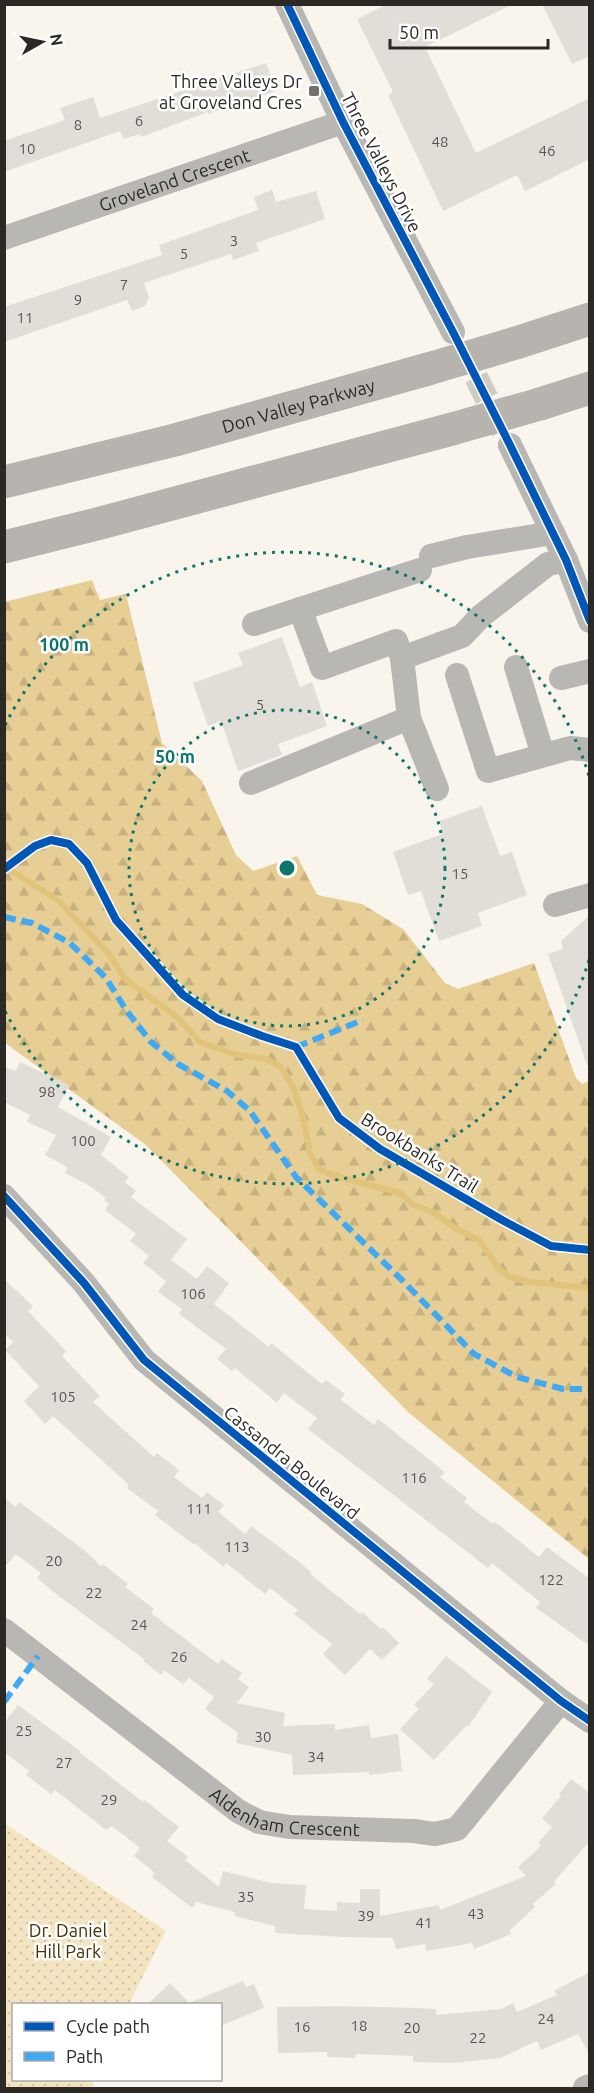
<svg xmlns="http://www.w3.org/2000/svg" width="594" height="2093" font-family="Ubuntu,sans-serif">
	<defs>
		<pattern id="grass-dots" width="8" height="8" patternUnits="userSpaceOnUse" patternTransform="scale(1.5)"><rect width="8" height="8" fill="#f4e4c2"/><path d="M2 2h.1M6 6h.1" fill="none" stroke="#d1c4a7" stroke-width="1.8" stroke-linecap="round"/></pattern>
		<pattern id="forest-firs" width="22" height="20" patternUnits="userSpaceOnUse" patternTransform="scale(1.5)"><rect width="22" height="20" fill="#e7ce94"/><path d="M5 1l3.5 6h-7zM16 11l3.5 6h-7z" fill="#c6b17f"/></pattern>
	</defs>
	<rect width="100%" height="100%" fill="#f9f5ed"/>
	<polygon fill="url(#grass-dots)" points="4,1823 166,1931 129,2004 14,2004 14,2080 93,2080 92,2088 5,2088"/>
	<polygon fill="url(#forest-firs)" points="92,580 100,600 126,594 162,743 202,781 236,855 253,871 297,856 317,895 362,904 403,929 445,983 458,989 534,963 576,1078 582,1084 589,1081 589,1559 409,1413 146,1145 5,1043 4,602"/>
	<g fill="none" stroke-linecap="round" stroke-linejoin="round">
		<polyline stroke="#e1c37a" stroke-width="6" points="4,866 59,901 109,954 126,980 177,1017 200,1042 237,1055 266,1059 281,1067 294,1089 304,1121 310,1154 319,1169 332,1175 400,1193 413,1205 433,1212 455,1228 479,1240 499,1269 510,1277 530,1282 590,1288"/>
	</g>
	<g fill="#e1ded8">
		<polygon points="388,4 513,4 425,47 476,153 590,98 590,159 525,191 517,175 443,211 388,95 393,92 357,19"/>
		<polygon points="542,4 590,4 590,56 572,64"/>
		<polygon points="266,63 276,91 208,114 208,112 141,137 140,134 123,139 120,131 4,172 4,141 65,120 60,108 93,97 100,118"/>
		<polygon points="272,190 276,202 316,191 325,219 256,243 259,251 233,260 231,254 144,283 149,297 145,306 132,311 127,300 4,342 4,307 162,255 159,245 258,210 254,197"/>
		<polygon points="282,637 300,687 312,682 327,726 278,744 282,755 238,771 221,721 208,726 193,683 243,665 238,653"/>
		<polygon points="482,806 500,856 512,852 527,895 478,913 482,926 439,941 421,891 408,895 393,852 443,834 439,821"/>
		<polygon points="590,915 590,1064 587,1065 548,954 563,949 561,941"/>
		<polygon points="20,1062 69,1085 58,1107 111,1137 101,1155 129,1177 125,1182 136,1191 131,1197 187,1239 171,1260 197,1279 207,1266 229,1283 214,1304 269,1347 271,1343 322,1384 326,1380 345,1394 340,1399 374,1425 378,1419 412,1446 445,1472 440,1477 467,1498 464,1502 493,1524 495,1522 539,1557 547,1547 590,1579 590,1646 536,1608 540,1602 492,1563 488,1568 308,1429 317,1418 284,1393 277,1403 235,1368 232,1371 217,1359 226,1349 179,1314 182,1309 158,1292 166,1281 143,1263 149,1256 130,1241 136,1234 105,1210 109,1204 104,1200 106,1198 90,1186 65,1173 68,1168 45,1155 56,1135 27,1122 30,1115 4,1102 4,1067 16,1071"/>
		<polygon points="4,1279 33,1306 28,1311 66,1351 62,1356 100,1396 93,1402 154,1457 157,1453 179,1470 174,1477 202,1498 207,1492 224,1505 218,1512 245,1534 251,1526 298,1561 311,1572 310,1574 360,1614 362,1612 381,1629 383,1627 399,1643 382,1660 370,1649 345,1675 323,1654 332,1644 294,1614 298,1610 270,1588 265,1594 226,1563 224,1567 194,1543 193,1544 155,1515 158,1511 127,1488 129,1485 53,1416 45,1424 24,1401 39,1386 5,1350 13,1342 4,1334"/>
		<polygon points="4,1498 16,1507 19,1502 84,1550 101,1566 103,1564 128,1584 125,1587 154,1609 151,1613 218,1664 222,1659 242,1673 238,1679 249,1687 237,1703 285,1713 283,1726 335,1724 335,1730 369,1725 371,1738 398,1734 402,1771 369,1775 369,1772 293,1775 292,1755 236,1743 238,1733 205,1709 214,1697 189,1678 183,1684 164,1670 161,1675 143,1661 144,1659 60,1597 37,1578 41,1573 16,1554 4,1568"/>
		<polygon points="446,1656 492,1692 468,1727 466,1726 434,1760 400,1729 419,1709 414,1705 434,1684 427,1679"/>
		<polygon points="18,1705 80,1751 79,1752 143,1802 144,1800 148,1803 179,1827 167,1841 188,1857 185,1860 219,1887 223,1871 271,1883 306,1885 304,1909 337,1911 337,1902 360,1903 360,1889 380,1889 380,1916 439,1905 440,1910 526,1876 518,1867 541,1846 538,1843 552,1827 542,1818 561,1796 559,1794 571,1779 590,1793 590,1841 557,1878 554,1882 556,1884 533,1904 535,1907 509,1931 511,1934 474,1949 472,1943 426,1951 425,1944 396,1949 393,1938 343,1937 275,1933 275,1926 234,1916 235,1912 196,1902 192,1908 152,1877 155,1873 134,1856 140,1848 112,1826 106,1830 55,1790 51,1794 26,1775 29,1771 4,1752 4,1723"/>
		<polygon points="590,1972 590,2055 578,2034 541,2050 537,2041 500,2058 453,2063 413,2062 413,2056 356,2054 355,2058 327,2057 327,2052 278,2053 277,2007 336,2006 418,2008 436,2009 436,2015 501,2009 513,2003 517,2012 557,1995 554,1991"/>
		<polygon points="243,1981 246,1987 254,1984 264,2008 220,2026 220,2004 148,2004 170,1983 189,2003"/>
	</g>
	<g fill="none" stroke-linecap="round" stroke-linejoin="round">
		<polyline stroke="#d0ccc5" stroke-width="24" stroke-dasharray="24 12" stroke-linecap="butt" points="460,345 510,445"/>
		<g stroke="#b8b7b3" stroke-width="24">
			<polyline points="287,4 343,122 453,332"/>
			<path id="s1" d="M 4,238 L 343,122"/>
			<polyline points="510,445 566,560 590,621"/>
			<polyline points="431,556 467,547 553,533"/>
			<polyline points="300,609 322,668 396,641 402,658"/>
			<polyline points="254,624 420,570"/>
			<polyline points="516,667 543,755"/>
			<polyline points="457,675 488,771 570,748 590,750"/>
			<polyline points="561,678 590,671"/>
			<polyline points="251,783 409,718"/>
			<polyline points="437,789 409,718 402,658 462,636 481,616 548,564 566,560"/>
			<polyline points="555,905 590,895"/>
			<polyline points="4,1196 84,1283 144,1360 561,1701 590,1721"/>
			<path id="s2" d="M 4,1630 L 238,1811 L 259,1822 L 289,1827 L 413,1831 L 435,1834 L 457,1829 L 561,1701"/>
			<polyline points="585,2088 590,2086"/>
		</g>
		<g stroke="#b7b4af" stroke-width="33">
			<polyline points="519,342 590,319"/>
			<polyline points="540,404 590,388"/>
			<path id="s3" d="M 4,482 L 175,440 L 428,369"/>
			<polyline points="4,547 97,524 452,429"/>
		</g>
		<g stroke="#b7b4af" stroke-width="33">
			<polyline points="428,369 519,342"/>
			<polyline points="452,429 540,404"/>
		</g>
		<g stroke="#3fa9f5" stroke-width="6" stroke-dasharray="12 6" stroke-linecap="butt">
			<polyline points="4,917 32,923 70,943 106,978 126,1010 151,1042 178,1064 227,1091 250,1111 296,1177 402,1280 474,1354 517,1377 563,1389 590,1389"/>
			<polyline points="296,1047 363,1020"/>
			<polyline points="4,1702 38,1656"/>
		</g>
		<g stroke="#fff" stroke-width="11">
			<g id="cycleway">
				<polyline points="287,4 343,122 453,332 510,445 566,560 590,621"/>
				<polyline points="4,869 35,846 51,840 69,844 87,863 116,920 183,995 218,1019 262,1036 296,1047 339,1118 380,1149 502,1220 551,1246 590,1250"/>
				<polyline points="4,1196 84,1283 144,1360 561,1701 590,1721"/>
			</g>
		</g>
		<use href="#cycleway" stroke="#0057b8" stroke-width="8"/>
	</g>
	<g fill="none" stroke="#0f766e" stroke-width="3" stroke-dasharray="3 6">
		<circle cx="287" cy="868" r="158"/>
		<path d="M589 960A316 316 0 0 1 5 1011M5 725A316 316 0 0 1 589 776"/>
	</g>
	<rect fill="#74706a" stroke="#fff" stroke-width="2" x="308" y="85" width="12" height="12" rx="3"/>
	<g text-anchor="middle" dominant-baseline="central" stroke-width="5" stroke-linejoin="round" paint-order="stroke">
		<g font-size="15" fill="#595651">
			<text x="139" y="120">6</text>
			<text x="78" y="124">8</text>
			<text x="440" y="141">48</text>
			<text x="27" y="148">10</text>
			<text x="547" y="150">46</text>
			<text x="234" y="240">3</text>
			<text x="184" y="253">5</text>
			<text x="124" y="284">7</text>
			<text x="78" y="299">9</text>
			<text x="25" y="317">11</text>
			<text x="260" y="704">5</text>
			<text x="460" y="873">15</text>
			<text x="47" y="1091">98</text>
			<text x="83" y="1140">100</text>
			<text x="193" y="1293">106</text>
			<text x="63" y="1396">105</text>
			<text x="414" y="1477">116</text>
			<text x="199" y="1508">111</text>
			<text x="237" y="1546">113</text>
			<text x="54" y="1560">20</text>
			<text x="551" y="1579">122</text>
			<text x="94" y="1592">22</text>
			<text x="139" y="1624">24</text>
			<text x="179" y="1656">26</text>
			<text x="24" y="1730">25</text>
			<text x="263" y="1736">30</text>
			<text x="316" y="1756">34</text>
			<text x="64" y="1762">27</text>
			<text x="109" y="1799">29</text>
			<text x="246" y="1896">35</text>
			<text x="476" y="1913">43</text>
			<text x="366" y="1915">39</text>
			<text x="424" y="1922">41</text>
			<text x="546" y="2018">24</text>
			<text x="359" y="2025">18</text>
			<text x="302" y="2026">16</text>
			<text x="412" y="2027">20</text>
			<text x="478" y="2037">22</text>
		</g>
		<g font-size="18" fill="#2c2924" stroke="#fff" text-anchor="end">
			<text x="302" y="81">Three Valleys Dr<tspan x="302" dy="21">at Groveland Cres</tspan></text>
		</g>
		<g font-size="18" fill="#2c2924" stroke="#fff">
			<text transform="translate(382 162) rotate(63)">Three Valleys Drive</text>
			<text stroke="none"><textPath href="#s1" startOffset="180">Groveland Crescent</textPath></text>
			<text stroke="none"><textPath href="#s3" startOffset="304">Don Valley Parkway</textPath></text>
			<text transform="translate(420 1152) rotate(32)">Brookbanks Trail</text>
			<text transform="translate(292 1462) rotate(39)">Cassandra Boulevard</text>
			<text stroke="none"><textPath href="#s2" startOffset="342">Aldenham Crescent</textPath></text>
		</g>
		<g font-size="18" fill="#433205" stroke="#fff">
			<text x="68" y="1930">Dr. Daniel<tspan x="68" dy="21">Hill Park</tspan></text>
		</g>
	</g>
	<circle cx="287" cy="868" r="9" fill="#0f766e" stroke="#fff" stroke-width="3"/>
	<g font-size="18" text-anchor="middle" font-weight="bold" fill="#0f766e" stroke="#fff" stroke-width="5" stroke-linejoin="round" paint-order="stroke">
		<text x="64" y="651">100 m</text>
		<text x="175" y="763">50 m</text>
	</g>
	<rect width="594" height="2093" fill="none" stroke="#2c2924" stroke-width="12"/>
	<rect x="12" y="2003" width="210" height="78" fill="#ffffff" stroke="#aba9a7" stroke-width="1.5"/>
	<rect x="24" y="2022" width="30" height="9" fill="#0057b8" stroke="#aba9a7" stroke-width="1.5"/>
	<text x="66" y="2033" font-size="18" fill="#2c2924">Cycle path</text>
	<rect x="24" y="2052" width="30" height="9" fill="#3fa9f5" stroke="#aba9a7" stroke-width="1.5"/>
	<text x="66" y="2063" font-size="18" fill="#2c2924">Path</text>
	<g transform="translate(42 42) rotate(81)" stroke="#ffffff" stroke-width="4.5" paint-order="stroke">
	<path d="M0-4.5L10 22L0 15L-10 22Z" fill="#2c2924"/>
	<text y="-9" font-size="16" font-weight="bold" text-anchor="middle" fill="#2c2924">N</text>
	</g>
	<path d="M390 39v9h158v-9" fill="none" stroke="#2c2924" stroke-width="3"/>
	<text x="399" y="39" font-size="18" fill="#2c2924" stroke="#ffffff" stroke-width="4.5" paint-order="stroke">50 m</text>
</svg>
